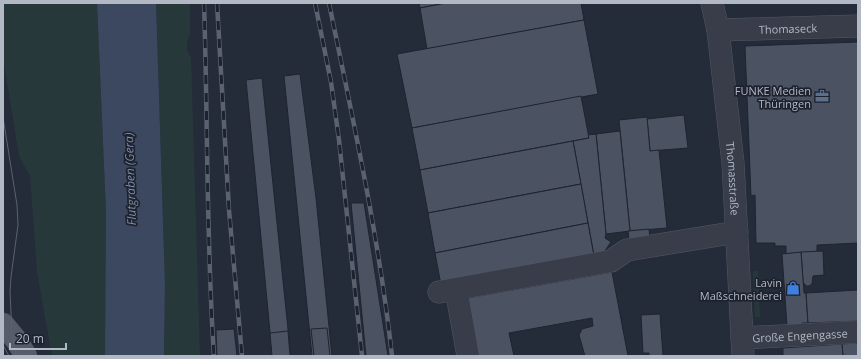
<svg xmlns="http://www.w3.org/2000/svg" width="861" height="359" font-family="'Open Sans',sans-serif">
	<rect width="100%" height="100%" fill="#242b39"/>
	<g fill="#27383b">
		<polygon points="3,3 97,3 106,213 105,356 52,356 37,272 30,176 19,156 3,58"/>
		<polygon points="156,3 190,3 190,34 187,41 187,50 191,57 200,356 164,356 165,284"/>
		<polygon points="753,271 758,271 760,317 755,317"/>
	</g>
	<polygon fill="#3b4860" points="97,3 156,3 165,284 164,356 105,356 106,212"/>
	<g fill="#4b5262" stroke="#1f2430">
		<polygon points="419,3 446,3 420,8"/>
		<polygon points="446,3 581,3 584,20 427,49 420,8"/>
		<polygon points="584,20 598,94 412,128 397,54"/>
		<polygon points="858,42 858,243 817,245 817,252 786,254 786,246 775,246 775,243 756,243 755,195 751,196 745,46"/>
		<polygon points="300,74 316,198 332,356 312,356 284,76"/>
		<polygon points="262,78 288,329 291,356 272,356 270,332 246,80"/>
		<polygon points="581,96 589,138 420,170 412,128"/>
		<polygon points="684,115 688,148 650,151 647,119"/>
		<polygon points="647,117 650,151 659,150 667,228 630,231 619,120"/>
		<polygon points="620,131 630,231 606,234 596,134"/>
		<polygon points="596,134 606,234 605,238 611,242 602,255 594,256 573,141 589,138 588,135"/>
		<polygon points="573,141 581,184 428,213 420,170"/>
		<polygon points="581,184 588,223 435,253 428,213"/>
		<polygon points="351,203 364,203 388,356 366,356"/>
		<polygon points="588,223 594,256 441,285 435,253"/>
		<polygon points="649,229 650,238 629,240 628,231"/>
		<polygon points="823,251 824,275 813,276 812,284 809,286 806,286 803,282 801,252"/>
		<polygon points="801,252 804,293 806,293 808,323 802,323 803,325 787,326 782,254"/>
		<polygon points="612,272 628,356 585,356 579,335 582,329 593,326 592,318 509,333 514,356 476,356 468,298"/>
		<polygon points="858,290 858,321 808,323 806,293"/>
		<polygon points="660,314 663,356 649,356 649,353 643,353 641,315"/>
		<polygon points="327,328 330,356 314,356 311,329"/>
		<polygon points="234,329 237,356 217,356 216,330"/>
		<polygon points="288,331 290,356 272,356 270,333"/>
		<polygon points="858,343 858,356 843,356 842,344"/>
		<polygon points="842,344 843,356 783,356 783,348"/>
	</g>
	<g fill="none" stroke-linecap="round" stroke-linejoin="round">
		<g stroke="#535864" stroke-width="23">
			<g id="minor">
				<path id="s1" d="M 712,3 L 718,30 L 733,163 L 743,356"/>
				<path id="s2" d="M 718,30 L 858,26"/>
				<polyline points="456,289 468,356"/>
				<polyline points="439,292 611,261 627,250 737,232"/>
				<path id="s3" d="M 742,338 L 858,332"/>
			</g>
		</g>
		<g stroke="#414652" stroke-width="23">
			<polyline id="major" points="3,324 17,341 26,356"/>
		</g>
		<use href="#minor" stroke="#383d49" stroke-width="22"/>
		<use href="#major" stroke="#565c69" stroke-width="22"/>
		<g stroke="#5a6170" stroke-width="1">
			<polyline points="3,117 17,205 18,225 11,277 10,292 12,334 16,356"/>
			<polyline points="3,332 12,346"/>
			<polyline points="3,345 9,356"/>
		</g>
		<g stroke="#5a6170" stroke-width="4.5">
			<g id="rail">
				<path d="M 204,3 C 208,121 206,238 214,356"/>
				<polyline points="217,3 229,210 242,356"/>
				<polyline points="315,3 331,82 339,140 362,356"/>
				<path d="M 329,3 C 353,120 379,237 392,356"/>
			</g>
		</g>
		<use href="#rail" stroke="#1d222e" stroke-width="3" stroke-dasharray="9" stroke-linecap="butt"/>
	</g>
	<defs>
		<g id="office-bare" transform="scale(1.08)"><path d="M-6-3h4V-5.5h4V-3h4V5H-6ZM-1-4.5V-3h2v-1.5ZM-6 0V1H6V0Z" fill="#5c6f8a" stroke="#1d222e" stroke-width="2.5" paint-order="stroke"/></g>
		<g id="shop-bare" transform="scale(1.08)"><path d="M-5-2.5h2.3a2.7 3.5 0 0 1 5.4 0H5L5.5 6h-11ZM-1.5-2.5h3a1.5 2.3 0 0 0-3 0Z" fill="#3f7fe0" stroke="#1d222e" stroke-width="2.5" paint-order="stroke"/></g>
	</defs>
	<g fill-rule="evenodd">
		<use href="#office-bare" x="822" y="96"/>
		<use href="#shop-bare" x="793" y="288"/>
	</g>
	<g text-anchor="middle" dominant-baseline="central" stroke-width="3.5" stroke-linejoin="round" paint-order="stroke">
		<g font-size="11" fill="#b3b8c5" stroke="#1d222e">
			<text stroke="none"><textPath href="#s2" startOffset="70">Thomaseck</textPath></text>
			<text stroke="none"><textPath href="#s1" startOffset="177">Thomasstraße</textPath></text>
			<text stroke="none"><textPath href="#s3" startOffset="58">Große Engengasse</textPath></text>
		</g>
		<g font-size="11" fill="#b3b8c5" stroke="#1d222e" text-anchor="end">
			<text x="811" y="90">FUNKE Medien<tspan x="811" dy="13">Thüringen</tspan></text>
			<text x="782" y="282">Lavin<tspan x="782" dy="13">Maßschneiderei</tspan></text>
		</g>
		<g font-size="12" font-style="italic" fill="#7d8daa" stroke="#1d222e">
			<text transform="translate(130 179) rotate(-92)">Flutgraben (Gera)</text>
		</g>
	</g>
	<rect width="861" height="359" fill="none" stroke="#b3b8c5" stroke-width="8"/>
	<path d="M10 343v6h56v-6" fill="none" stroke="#b3b8c5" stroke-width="2"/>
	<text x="16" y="343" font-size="12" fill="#b3b8c5" stroke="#1d222e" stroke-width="3" paint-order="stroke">20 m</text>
</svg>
